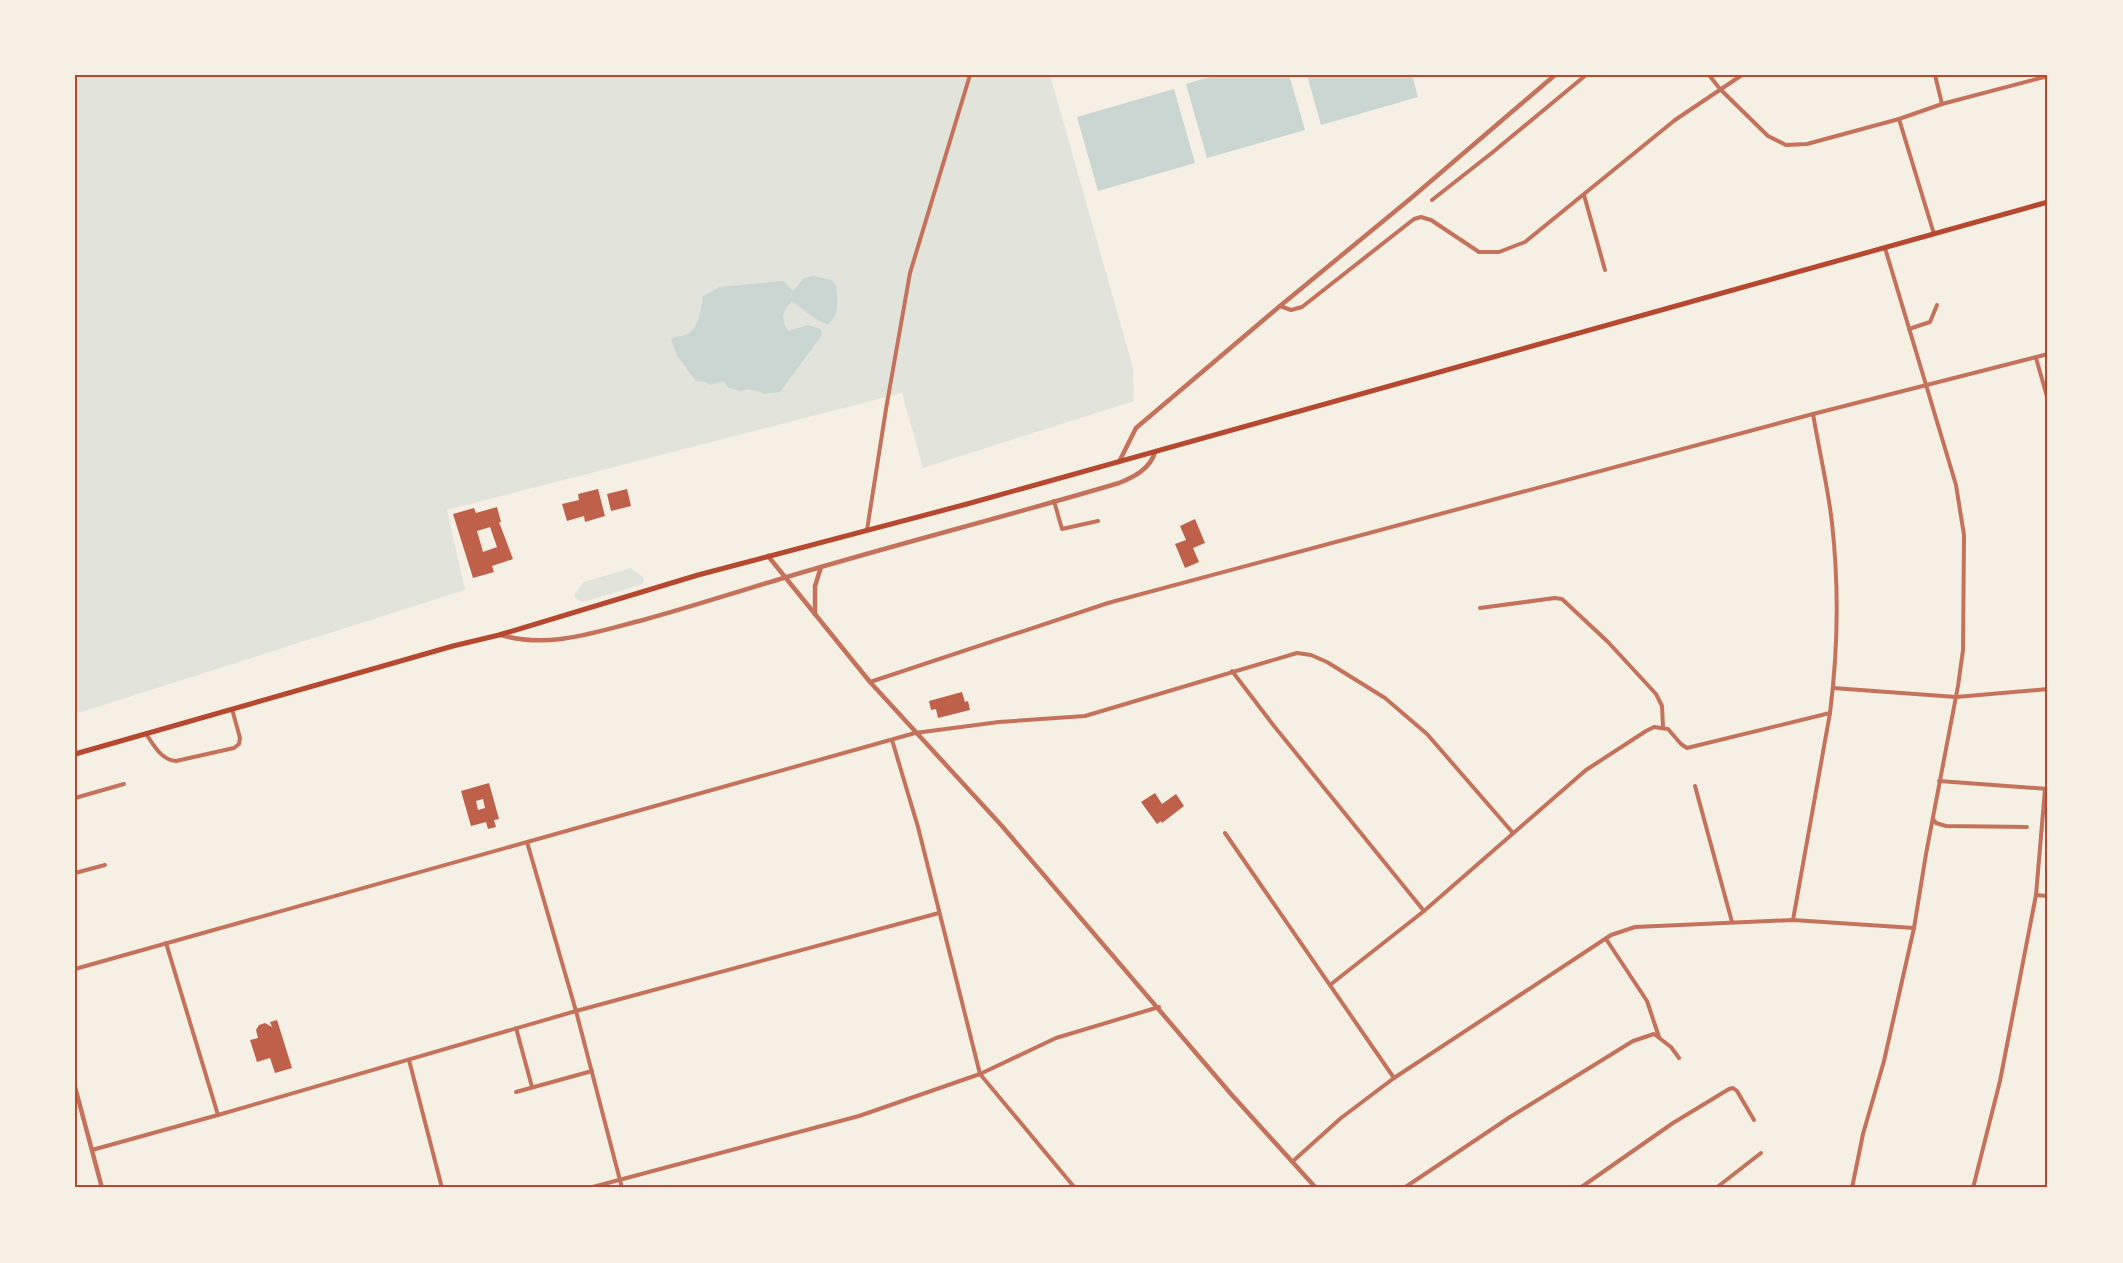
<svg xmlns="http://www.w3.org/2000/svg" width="2123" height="1263" font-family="'Space Grotesk',sans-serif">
	<rect width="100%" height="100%" fill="#f6efe4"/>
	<g fill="#e2e4dc">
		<polygon points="75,75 1050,75 1133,368 1134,401 923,468 902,393 447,510 465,590 75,714"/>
		<polygon points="631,568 644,578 643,584 583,602 576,599 574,594 584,582"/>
	</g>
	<g fill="#c9d6d2">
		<polygon points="1216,75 1289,75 1305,130 1207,158 1186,84"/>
		<polygon points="1307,75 1412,75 1418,97 1321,125"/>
		<polygon points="1174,89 1195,163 1098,191 1077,117"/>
		<path d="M 814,276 L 831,280 L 836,285 C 837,300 841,313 828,324 C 813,321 806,309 792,302 C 781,311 781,319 788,331 L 808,325 L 821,329 L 822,335 L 780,392 L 764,394 L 758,391 L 747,389 L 741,391 L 728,388 L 724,381 L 710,385 L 706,382 L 696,381 L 677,356 L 671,339 C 677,336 684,336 689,333 C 700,325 701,308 703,296 L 720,287 L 783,281 L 793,291 L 804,278 Z"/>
	</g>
	<g fill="#bf614a" fill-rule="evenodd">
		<polygon points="598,489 605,516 585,522 584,516 567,521 562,504 579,500 578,494"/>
		<polygon points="627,489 631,506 611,511 607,494"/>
		<path d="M 497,507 L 501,522 L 499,522 L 513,559 L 492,566 L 494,572 L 473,578 L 453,514 L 474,508 L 476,513 ZM 490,527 L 497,547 L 483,552 L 477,531 Z"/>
		<polygon points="1195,519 1205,543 1193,548 1199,562 1185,568 1175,544 1186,540 1180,526"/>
		<polygon points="962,692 965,702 968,701 970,710 938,718 936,709 931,710 929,701"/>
		<path d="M 489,783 L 499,819 L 494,820 L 496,827 L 488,829 L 486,822 L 471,826 L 461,791 ZM 483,799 L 485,808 L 478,810 L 476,801 Z"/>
		<polygon points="1155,793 1162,804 1176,794 1184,806 1162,823 1161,821 1157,824 1141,802"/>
		<polygon points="277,1020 292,1068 275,1073 270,1058 257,1062 250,1040 258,1038 256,1030 259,1025 265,1023 272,1027 270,1022"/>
	</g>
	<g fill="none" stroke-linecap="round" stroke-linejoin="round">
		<g stroke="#c5725c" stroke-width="4">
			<polyline points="1709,75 1720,89 1768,136 1786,145 1807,144 1899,119 1942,104 2048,76"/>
			<polyline points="1935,75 1942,104"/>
			<polyline points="1899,119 1934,234"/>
			<polyline points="1584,195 1605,270"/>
			<polyline points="1432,200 1493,152 1586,75"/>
			<polyline points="1280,306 1291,310 1302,307 1414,219 1421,217 1431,220 1479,252 1499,252 1525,242 1675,120 1742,75"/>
			<polyline points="1909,329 1930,322 1937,305"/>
			<polyline points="2036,358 2048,400"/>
			<polyline points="1054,501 1062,529 1098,521"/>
			<polyline points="867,530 886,409 910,273 970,75"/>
			<polyline points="1480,608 1555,598 1562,599 1608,642 1656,694 1662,706 1663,727"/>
			<polyline points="1232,671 1274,726 1424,911"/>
			<polyline points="870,682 1108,603 1813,414 2048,354"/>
			<polyline points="1833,688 1956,697 2048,689"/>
			<path d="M 146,734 C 154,745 161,760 176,761 L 234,748 L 239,744 L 240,738 L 232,709"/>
			<polyline points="892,740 918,827 980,1074 1075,1188"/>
			<polyline points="1939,781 2048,789"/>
			<polyline points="1695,786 1732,922"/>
			<polyline points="75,798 124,784"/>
			<polyline points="1933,819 1936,823 1946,826 2027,827"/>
			<polyline points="1225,833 1394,1078"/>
			<polyline points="527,842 576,1011 622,1188"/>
			<polyline points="75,873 105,865"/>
			<polyline points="2036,895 2048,896"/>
			<path d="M 1793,920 L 1830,713 C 1838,650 1839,586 1832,523 C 1828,487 1819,450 1813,414"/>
			<polyline points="1606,939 1647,1001 1659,1037"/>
			<polyline points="166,943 218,1115"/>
			<polyline points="75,969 915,733 999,722 1085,716 1297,653 1311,655 1327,662 1385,698 1427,734 1513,833"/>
			<polyline points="1330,985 1424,911 1586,770 1646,731 1654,727 1668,729 1681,744 1687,748 1830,713"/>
			<polyline points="516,1028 532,1087"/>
			<polyline points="409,1060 442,1188"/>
			<polyline points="516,1092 592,1071"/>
			<polyline points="92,1150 218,1115 576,1011 939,913"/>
			<polyline points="1292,1162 1341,1118 1394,1078 1611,935 1635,927 1793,920 1914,928"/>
			<polyline points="589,1188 859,1116 980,1074 1056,1038 1159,1007"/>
			<polyline points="1404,1188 1510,1117 1633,1041 1654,1034 1671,1047 1679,1058"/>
			<polyline points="1580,1188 1673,1123 1729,1089 1733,1088 1737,1091 1754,1120"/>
			<polyline points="1716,1188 1761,1153"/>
			<polyline points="1852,1188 1863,1134 1884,1061 1914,928 1926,854 1958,686 1963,650 1964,535 1956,485 1885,248"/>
			<polyline points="1973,1188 2000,1081 2036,895 2045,789"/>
		</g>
		<g stroke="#c5725c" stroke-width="4.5">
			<polyline points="1119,462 1136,428 1280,306 1410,199 1555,75"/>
			<polyline points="768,556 870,682 1002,826 1231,1094 1316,1188"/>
			<polyline points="815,614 815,586 821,567"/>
			<path d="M 501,635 C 549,649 596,632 643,620 C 691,607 739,591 787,577 C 897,544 1008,516 1119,483 C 1134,477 1150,469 1155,452"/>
			<polyline points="75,1087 102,1188"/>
		</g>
		<polyline stroke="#b5482f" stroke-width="5" points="75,754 453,646 499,635 698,575 967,504 2048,202"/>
	</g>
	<rect width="2123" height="1263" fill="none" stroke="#f6efe4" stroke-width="153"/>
	<rect x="76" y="76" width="1970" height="1110" fill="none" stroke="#b5482f" stroke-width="2"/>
</svg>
